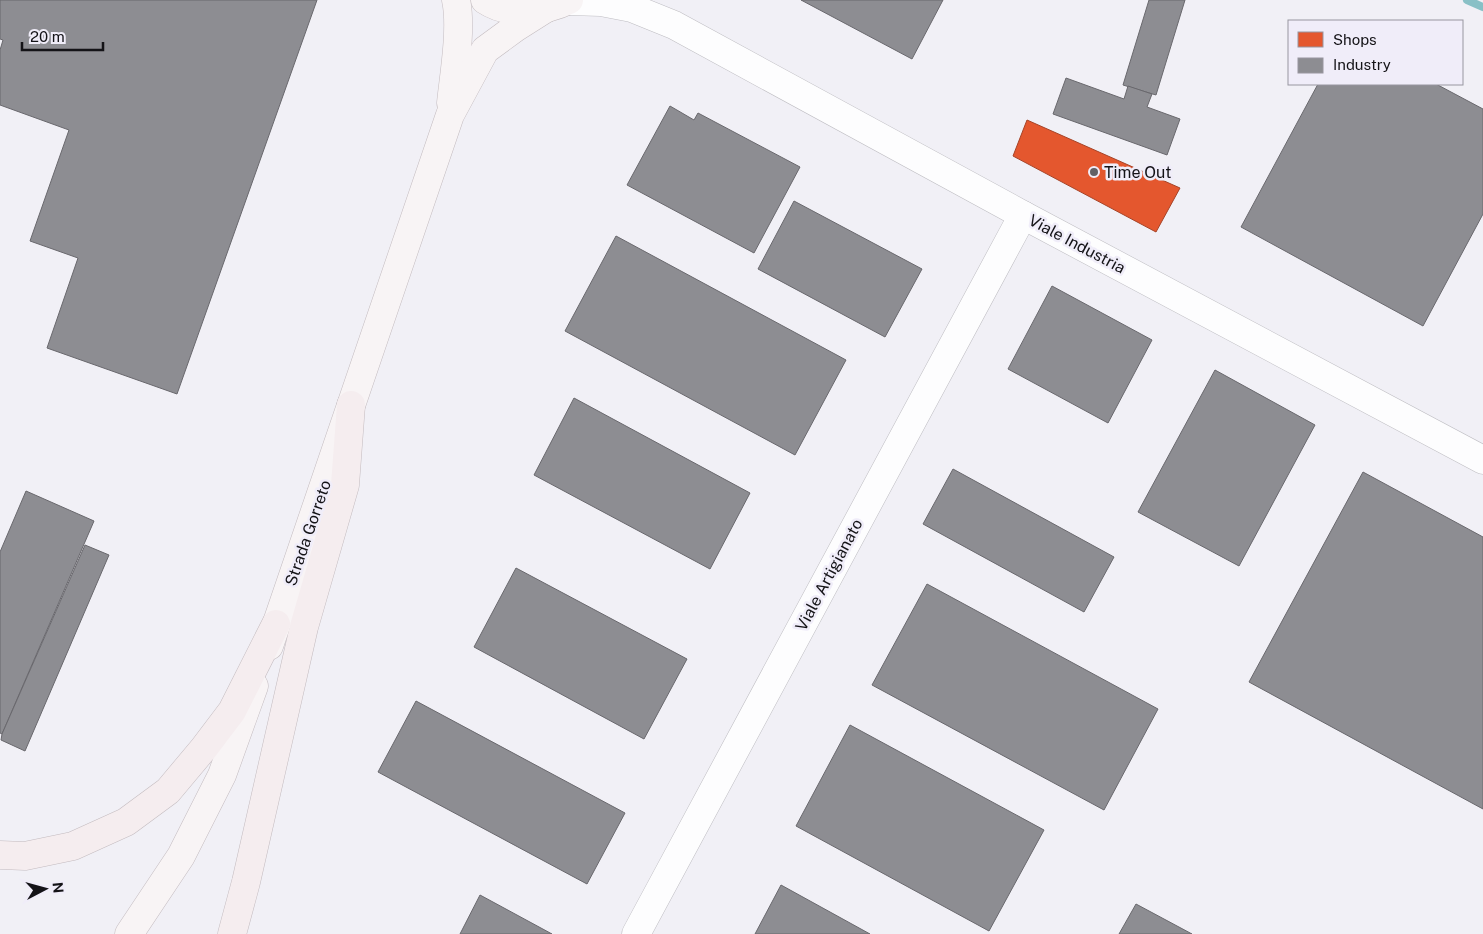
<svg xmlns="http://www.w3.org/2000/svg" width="1483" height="934" font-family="'Public Sans',sans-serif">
	<rect width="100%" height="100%" fill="#f1f0f6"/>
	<polygon fill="#e4572e" stroke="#a64327" points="1027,120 1180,188 1156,232 1013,156"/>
	<g fill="#8d8d92" stroke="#69686d">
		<polygon points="0,0 317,0 177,394 47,348 78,258 30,241 69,130 0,105 0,50 3,40 0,39"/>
		<polygon points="801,0 943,0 912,59"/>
		<polygon points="1149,0 1185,0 1156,95 1123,85"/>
		<polygon points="1066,78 1124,99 1128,86 1152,94 1147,107 1180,119 1167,155 1053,114"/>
		<polygon points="1318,84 1436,84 1483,109 1483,214 1423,326 1241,227"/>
		<polygon points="670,106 694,120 698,113 800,167 754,253 627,185"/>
		<polygon points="794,201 922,269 885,337 758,269"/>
		<polygon points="616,236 846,360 795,455 565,331"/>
		<polygon points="1052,286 1152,340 1108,423 1008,369"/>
		<polygon points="1215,370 1315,425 1239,566 1138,512"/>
		<polygon points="574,398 750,493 710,569 534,475"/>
		<polygon points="953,469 1114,557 1084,612 923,524"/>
		<polygon points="1363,472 1483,537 1483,809 1249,682"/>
		<polygon points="26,491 94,521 2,734 0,733 0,552"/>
		<polygon points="85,545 109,555 25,751 1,740 2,734"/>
		<polygon points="516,568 687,659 644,739 474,647"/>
		<polygon points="927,584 1158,709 1104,810 872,685"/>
		<polygon points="416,701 625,813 587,884 378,772"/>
		<polygon points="850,725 1044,830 989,931 796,826"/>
		<polygon points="781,885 870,934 755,934"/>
		<polygon points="480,895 552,934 460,934"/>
		<polygon points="1136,904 1192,934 1119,934"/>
	</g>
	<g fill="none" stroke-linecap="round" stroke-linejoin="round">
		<polyline stroke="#89c0c6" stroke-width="8" points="1467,0 1483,7"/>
		<g stroke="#bebdc2" stroke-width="29">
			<polyline id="street" points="636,934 1023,215"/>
		</g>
		<g stroke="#bebdc2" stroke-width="29">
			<polyline id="secondary" points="568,1 601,2 632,8 674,25 1023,215 1483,460"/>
		</g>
		<g stroke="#c3bbbf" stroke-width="29">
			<g id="primary">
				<path d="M 485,0 C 509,16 545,12 569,0"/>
				<path d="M 451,103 C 454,74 462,28 456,0"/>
				<polyline points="269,646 450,115 485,50 515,28 545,9"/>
				<polyline points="129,934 181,856 222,775 254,686"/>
			</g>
		</g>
		<g stroke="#c3bbbf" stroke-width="29">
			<g id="highway">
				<polyline points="0,855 25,856 73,846 126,822 168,791 204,748 232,711 276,624"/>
				<polyline points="232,934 246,882 304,627 345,485 351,405"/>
			</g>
		</g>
		<use href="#street" stroke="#fdfdfe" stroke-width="28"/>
		<use href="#secondary" stroke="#fdfdfe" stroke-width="28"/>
		<use href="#primary" stroke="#f8f4f5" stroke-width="28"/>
		<use href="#highway" stroke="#f5edef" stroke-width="28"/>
	</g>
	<circle fill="#616065" stroke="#f0edf9" stroke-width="2" cx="1094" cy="172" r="5"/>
	<g text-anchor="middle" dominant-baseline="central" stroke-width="5" stroke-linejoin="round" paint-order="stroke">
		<g font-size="16" fill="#141317" stroke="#f0edf9" text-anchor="start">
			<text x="1104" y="172">Time Out</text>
		</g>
		<g font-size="16" fill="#141317" stroke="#f0edf9">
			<text transform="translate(1077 244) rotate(28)">Viale Industria</text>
			<text transform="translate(308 533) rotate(-71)">Strada Gorreto</text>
			<text transform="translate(829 575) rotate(-62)">Viale Artigianato</text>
		</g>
	</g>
	<rect x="1288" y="20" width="175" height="65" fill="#f0edf9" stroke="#98969f"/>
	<rect x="1298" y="32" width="25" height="15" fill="#e4572e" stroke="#98969f"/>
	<text x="1333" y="45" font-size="15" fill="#141317">Shops</text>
	<rect x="1298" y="58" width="25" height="15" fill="#8d8d92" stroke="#98969f"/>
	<text x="1333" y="70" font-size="15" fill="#141317">Industry</text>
	<g transform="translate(45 889) rotate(84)" stroke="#f0edf9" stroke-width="4" paint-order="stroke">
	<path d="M0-4L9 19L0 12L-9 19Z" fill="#141317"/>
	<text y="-8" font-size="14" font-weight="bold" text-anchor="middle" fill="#141317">N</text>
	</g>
	<path d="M22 42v8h81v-8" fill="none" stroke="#141317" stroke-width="2.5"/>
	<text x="30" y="42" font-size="15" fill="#141317" stroke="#f0edf9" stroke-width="4" paint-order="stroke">20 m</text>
</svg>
